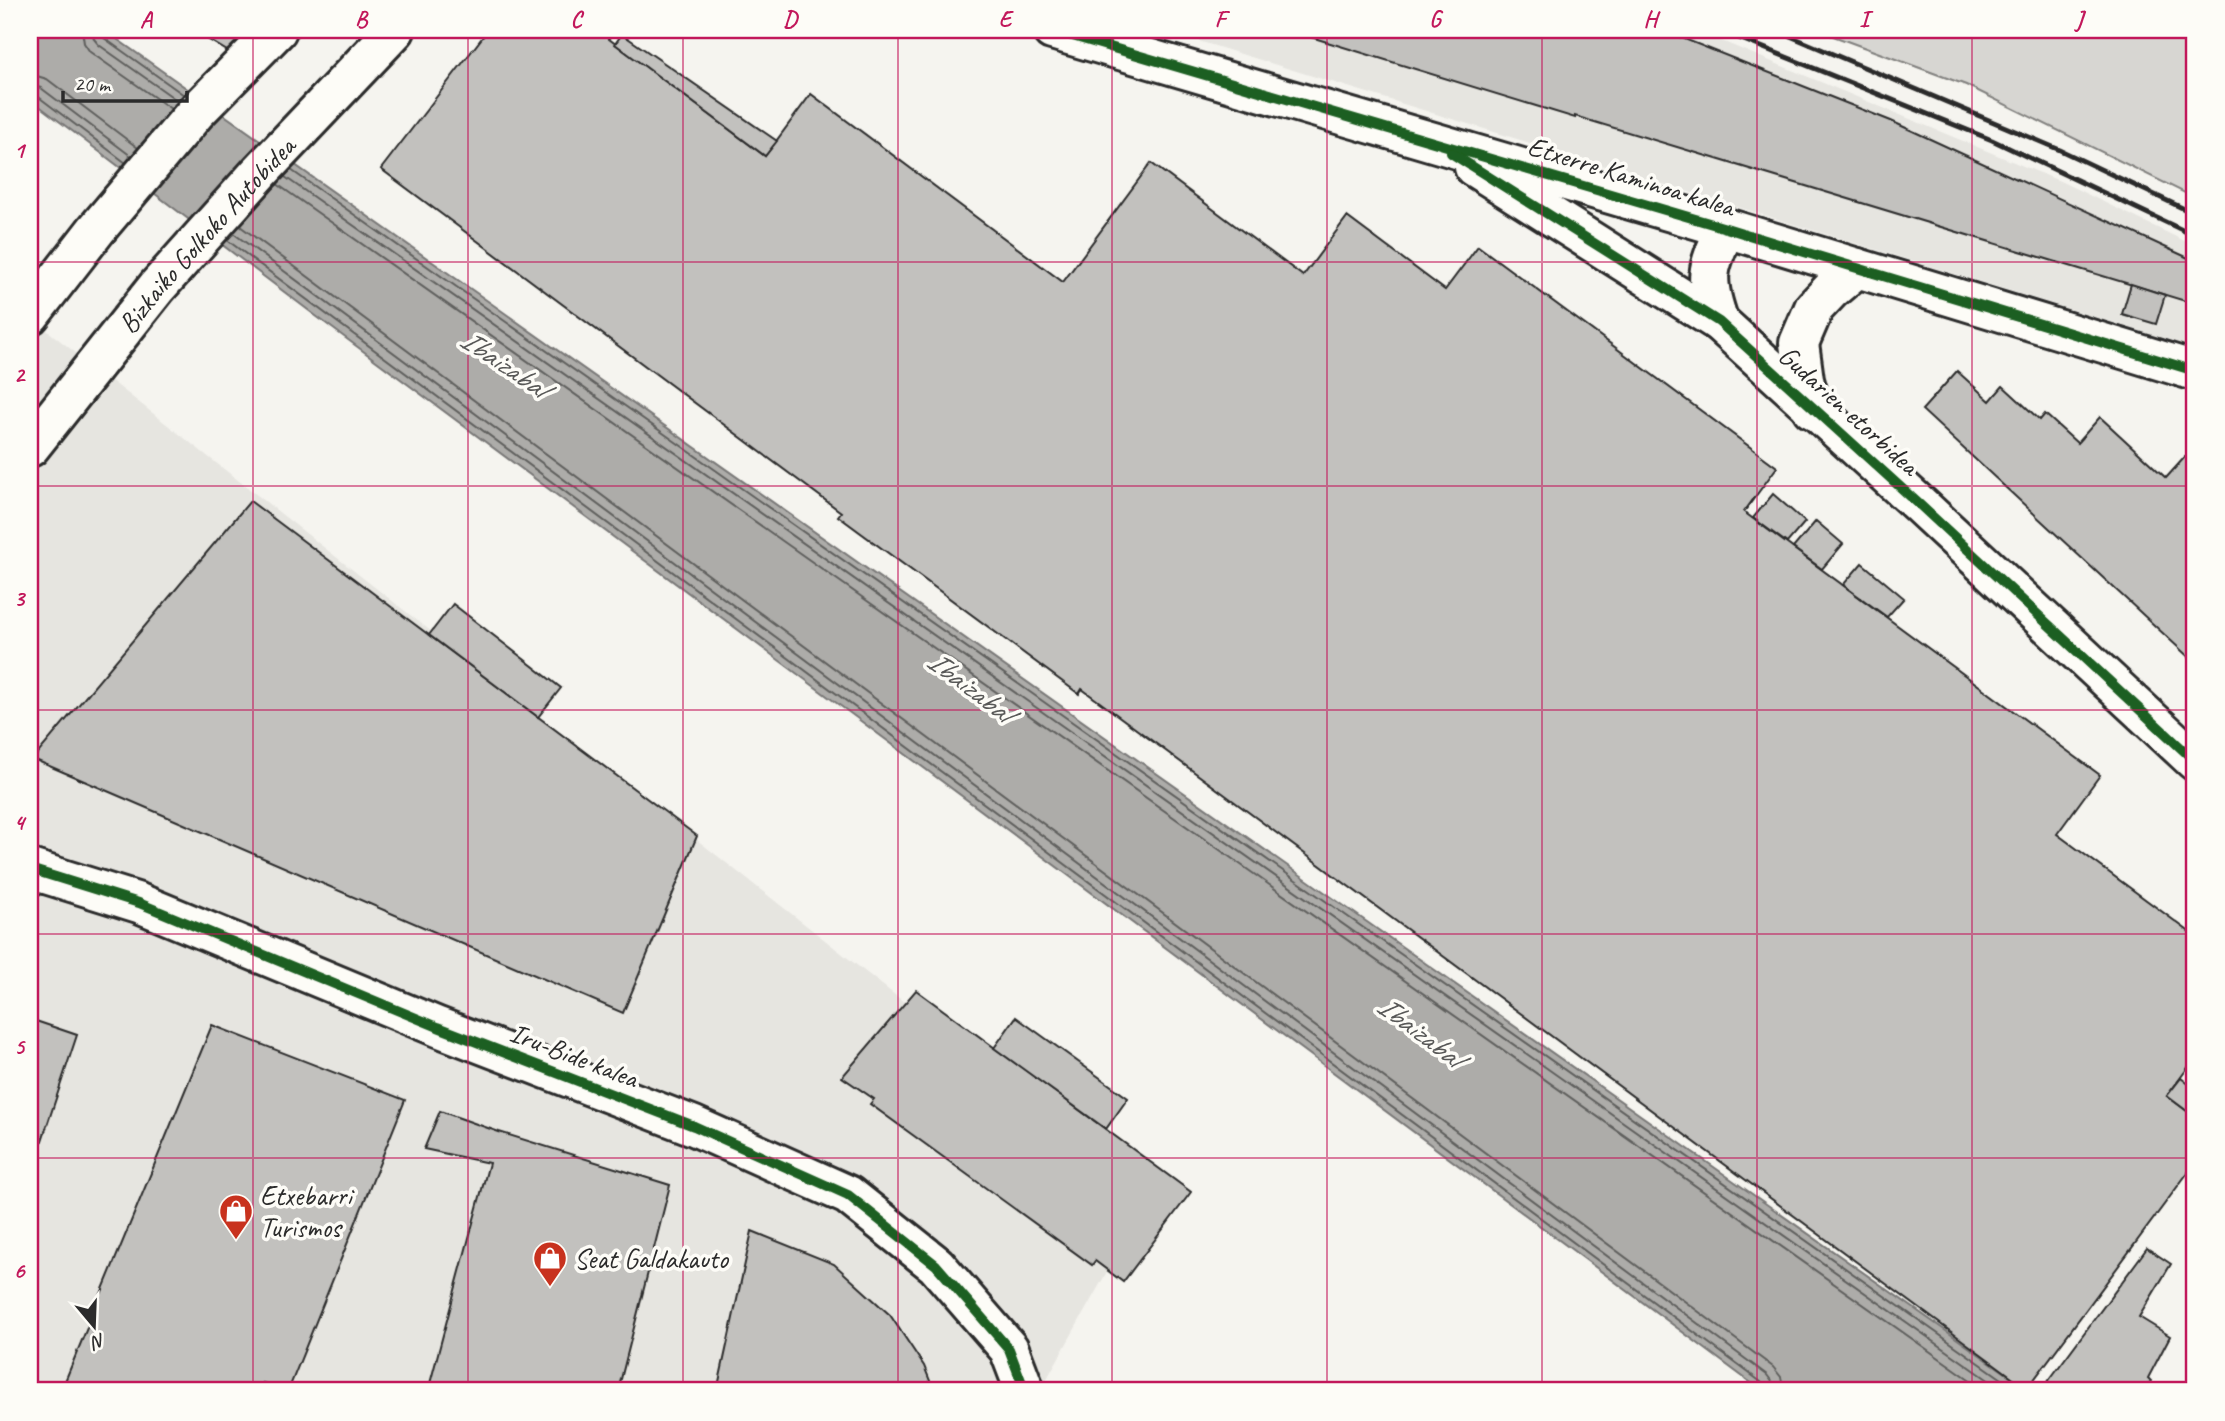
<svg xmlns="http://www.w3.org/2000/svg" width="2225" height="1421" font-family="Caveat,sans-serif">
	<rect width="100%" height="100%" fill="#f5f4ef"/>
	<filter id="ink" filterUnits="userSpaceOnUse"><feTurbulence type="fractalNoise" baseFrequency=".0143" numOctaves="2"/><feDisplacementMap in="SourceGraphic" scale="14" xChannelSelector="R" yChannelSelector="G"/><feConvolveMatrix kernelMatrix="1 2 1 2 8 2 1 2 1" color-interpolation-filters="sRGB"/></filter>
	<g filter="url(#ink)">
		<g fill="#e6e5e0">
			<polygon points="1163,30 1695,30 2062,182 2195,246 2195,348"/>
			<polygon points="30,317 1150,1195 1040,1391 30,1391"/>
		</g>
		<polygon fill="#d7d6d2" stroke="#81807e" stroke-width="2" points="1817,30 2195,30 2195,198 1966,85"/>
		<polygon fill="#adaca9" stroke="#797877" stroke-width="2" points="30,30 104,30 2031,1391 1762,1391 316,316 30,99"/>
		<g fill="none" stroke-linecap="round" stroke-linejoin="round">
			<g stroke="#5f5f5d" stroke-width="2">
				<polyline points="82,30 84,43 90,52 171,109"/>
				<polyline points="92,30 94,39 99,45 178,101"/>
				<polyline points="101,30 104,38 184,95"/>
				<polyline points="30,74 47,79 138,148"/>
				<polyline points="30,85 41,88 131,156"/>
				<polyline points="30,94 36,95 126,163"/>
				<polyline points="291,170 2019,1391"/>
				<polyline points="285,177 2004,1391"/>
				<polyline points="277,184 1986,1391"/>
				<polyline points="240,226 1773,1367 1781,1377 1784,1391"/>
				<polyline points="233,233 1767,1375 1773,1383 1774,1391"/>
				<polyline points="227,240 1761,1382 1765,1391"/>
			</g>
		</g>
		<g fill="#c2c1be" stroke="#2b2b2b" stroke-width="2">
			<polygon points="193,30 218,30 209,40"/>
			<polygon points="218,30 256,30 232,54 209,40"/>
			<polygon points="488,30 597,30 765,156 811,94 1063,282 1151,163 1303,276 1347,217 1445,290 1478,246 1777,467 1744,512 2100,775 2057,834 2195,936 2195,1058 2167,1096 2195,1117 2195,1163 2033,1381 2031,1391 1082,689 1079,694 838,516 841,512 381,169"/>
			<polygon points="1288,30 1662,30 1891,121 2195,261 2195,304 1575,116 1575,118"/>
			<polygon points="622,34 777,141 765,156 615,44"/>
			<polygon points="2131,284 2165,295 2156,324 2122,314"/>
			<polygon points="1957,371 1990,401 2003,386 2040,420 2045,414 2077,443 2100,417 2166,478 2193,448 2195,450 2195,663 1922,410"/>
			<polygon points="1773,494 1805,522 1787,543 1753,518"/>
			<polygon points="250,501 697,836 623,1013 33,759"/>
			<polygon points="1816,521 1843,544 1822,569 1793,548"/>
			<polygon points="1862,563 1904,598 1887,617 1843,585"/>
			<polygon points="453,604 561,688 538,717 429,635"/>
			<polygon points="916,990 1191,1192 1123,1282 1095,1261 1092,1265 870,1104 874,1099 842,1077"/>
			<polygon points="1016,1017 1128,1098 1106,1129 994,1048"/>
			<polygon points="30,1019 77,1035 30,1177"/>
			<polygon points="212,1025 405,1100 288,1391 263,1383 260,1391 61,1391"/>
			<polygon points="2181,1078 2195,1089 2195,1117 2167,1096"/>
			<polygon points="440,1111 499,1132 670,1185 618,1391 428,1391 489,1163 424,1149"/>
			<polygon points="752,1231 834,1264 890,1315 924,1366 934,1391 717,1391"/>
			<polygon points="2147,1248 2171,1264 2139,1317 2170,1336 2148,1378 2151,1381 2143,1391 2057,1391 2047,1383"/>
		</g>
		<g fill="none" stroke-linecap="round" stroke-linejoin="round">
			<g stroke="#2b2b2b" stroke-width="44">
				<g id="minor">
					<polyline points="1052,30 1726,228 2195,371"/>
					<polyline points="1474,167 1719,322 1920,505 2195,761"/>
					<path d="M 1719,322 C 1704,279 1706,269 1726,228"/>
					<polyline points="1812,409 1804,380 1799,343 1814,308 1831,290 1857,268"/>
					<polyline points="30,869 139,903 438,1027 694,1126 848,1195 936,1265 1009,1349 1025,1391"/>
				</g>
			</g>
			<g stroke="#2b2b2b" stroke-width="44">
				<g id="highway">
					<polyline points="30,315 96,230 196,112 277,30"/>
					<path id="s1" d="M 30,447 L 157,287 L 260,172 L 395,30"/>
				</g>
			</g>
			<use href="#minor" stroke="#fdfcf7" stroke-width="38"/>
			<use href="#highway" stroke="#fdfcf7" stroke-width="38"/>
			<g stroke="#2b2b2b" stroke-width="5">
				<polyline points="1719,30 1992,140 2195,236"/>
				<polyline points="1776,30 2060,150 2195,214"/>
			</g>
			<g stroke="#fdfcf7" stroke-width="15">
				<g id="cycleway">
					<polyline points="1052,30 1726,228 2195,371"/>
					<polyline points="1451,153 1719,322 1920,505 2195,761"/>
					<polyline points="30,869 139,903 438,1027 694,1126 848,1195 936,1265 1009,1349 1025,1391"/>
				</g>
			</g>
			<use href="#cycleway" stroke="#1b5e20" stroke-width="10"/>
		</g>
	</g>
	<path fill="none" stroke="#c2185b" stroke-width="2" stroke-opacity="0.55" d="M 253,30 L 253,1391M 468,30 L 468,1391M 683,30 L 683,1391M 898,30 L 898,1391M 1112,30 L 1112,1391M 1327,30 L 1327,1391M 1542,30 L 1542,1391M 1757,30 L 1757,1391M 1972,30 L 1972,1391M 30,262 L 2195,262M 30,486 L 2195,486M 30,710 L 2195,710M 30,934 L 2195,934M 30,1158 L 2195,1158"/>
	<defs>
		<g id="shop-pin" transform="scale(1.75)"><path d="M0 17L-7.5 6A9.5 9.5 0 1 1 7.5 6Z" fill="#c8321e" stroke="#fdfcf7"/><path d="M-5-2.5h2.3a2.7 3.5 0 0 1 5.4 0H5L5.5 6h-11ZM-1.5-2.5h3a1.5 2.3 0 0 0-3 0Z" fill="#fff"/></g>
	</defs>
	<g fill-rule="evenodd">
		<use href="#shop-pin" x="236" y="1211"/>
		<use href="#shop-pin" x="550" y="1258"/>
	</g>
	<g text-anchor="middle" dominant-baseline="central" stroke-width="7" stroke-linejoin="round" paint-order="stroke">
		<g font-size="28" fill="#2b2b2b" stroke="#fdfcf7">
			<text transform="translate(1631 176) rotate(17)">Etxerre Kaminoa kalea</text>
			<text stroke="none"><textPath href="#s1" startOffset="276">Bizkaiko Golkoko Autobidea</textPath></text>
			<text transform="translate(1849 410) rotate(42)">Gudarien etorbidea</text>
			<text transform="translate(574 1055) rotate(21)">Iru-Bide kalea</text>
		</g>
		<g font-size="28" fill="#2b2b2b" stroke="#fdfcf7" text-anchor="start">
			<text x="260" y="1195">Etxebarri<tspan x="260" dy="32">Turismos</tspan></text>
			<text x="574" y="1258">Seat Galdakauto</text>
		</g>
		<g font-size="30" font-style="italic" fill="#585857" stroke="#fdfcf7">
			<text transform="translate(504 363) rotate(34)">Ibaizabal</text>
			<text transform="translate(970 686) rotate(37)">Ibaizabal</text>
			<text transform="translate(1420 1031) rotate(37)">Ibaizabal</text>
		</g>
	</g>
	<rect width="2225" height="1421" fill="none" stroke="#fdfcf7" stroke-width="77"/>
	<g transform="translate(94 1326) rotate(161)" stroke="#fdfcf7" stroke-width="5" paint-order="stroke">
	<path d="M0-5L12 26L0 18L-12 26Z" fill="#2b2b2b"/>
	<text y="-10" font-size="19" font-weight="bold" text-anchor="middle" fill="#2b2b2b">N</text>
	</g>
	<path d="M63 91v10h124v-10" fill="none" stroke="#2b2b2b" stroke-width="3.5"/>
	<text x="74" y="91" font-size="21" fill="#2b2b2b" stroke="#fdfcf7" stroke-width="5" paint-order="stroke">20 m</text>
	<rect x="38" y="38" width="2148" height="1344" fill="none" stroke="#c2185b" stroke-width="2.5"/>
	<g font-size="23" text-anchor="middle" font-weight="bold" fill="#c2185b">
		<text x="146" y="27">A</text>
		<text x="361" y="27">B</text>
		<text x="576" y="27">C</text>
		<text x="790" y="27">D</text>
		<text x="1005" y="27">E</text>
		<text x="1220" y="27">F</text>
		<text x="1435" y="27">G</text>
		<text x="1650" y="27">H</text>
		<text x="1864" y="27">I</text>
		<text x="2079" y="27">J</text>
		<text x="19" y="158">1</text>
		<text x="19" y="382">2</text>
		<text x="19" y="606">3</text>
		<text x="19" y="830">4</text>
		<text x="19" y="1054">5</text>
		<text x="19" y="1278">6</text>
	</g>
</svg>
